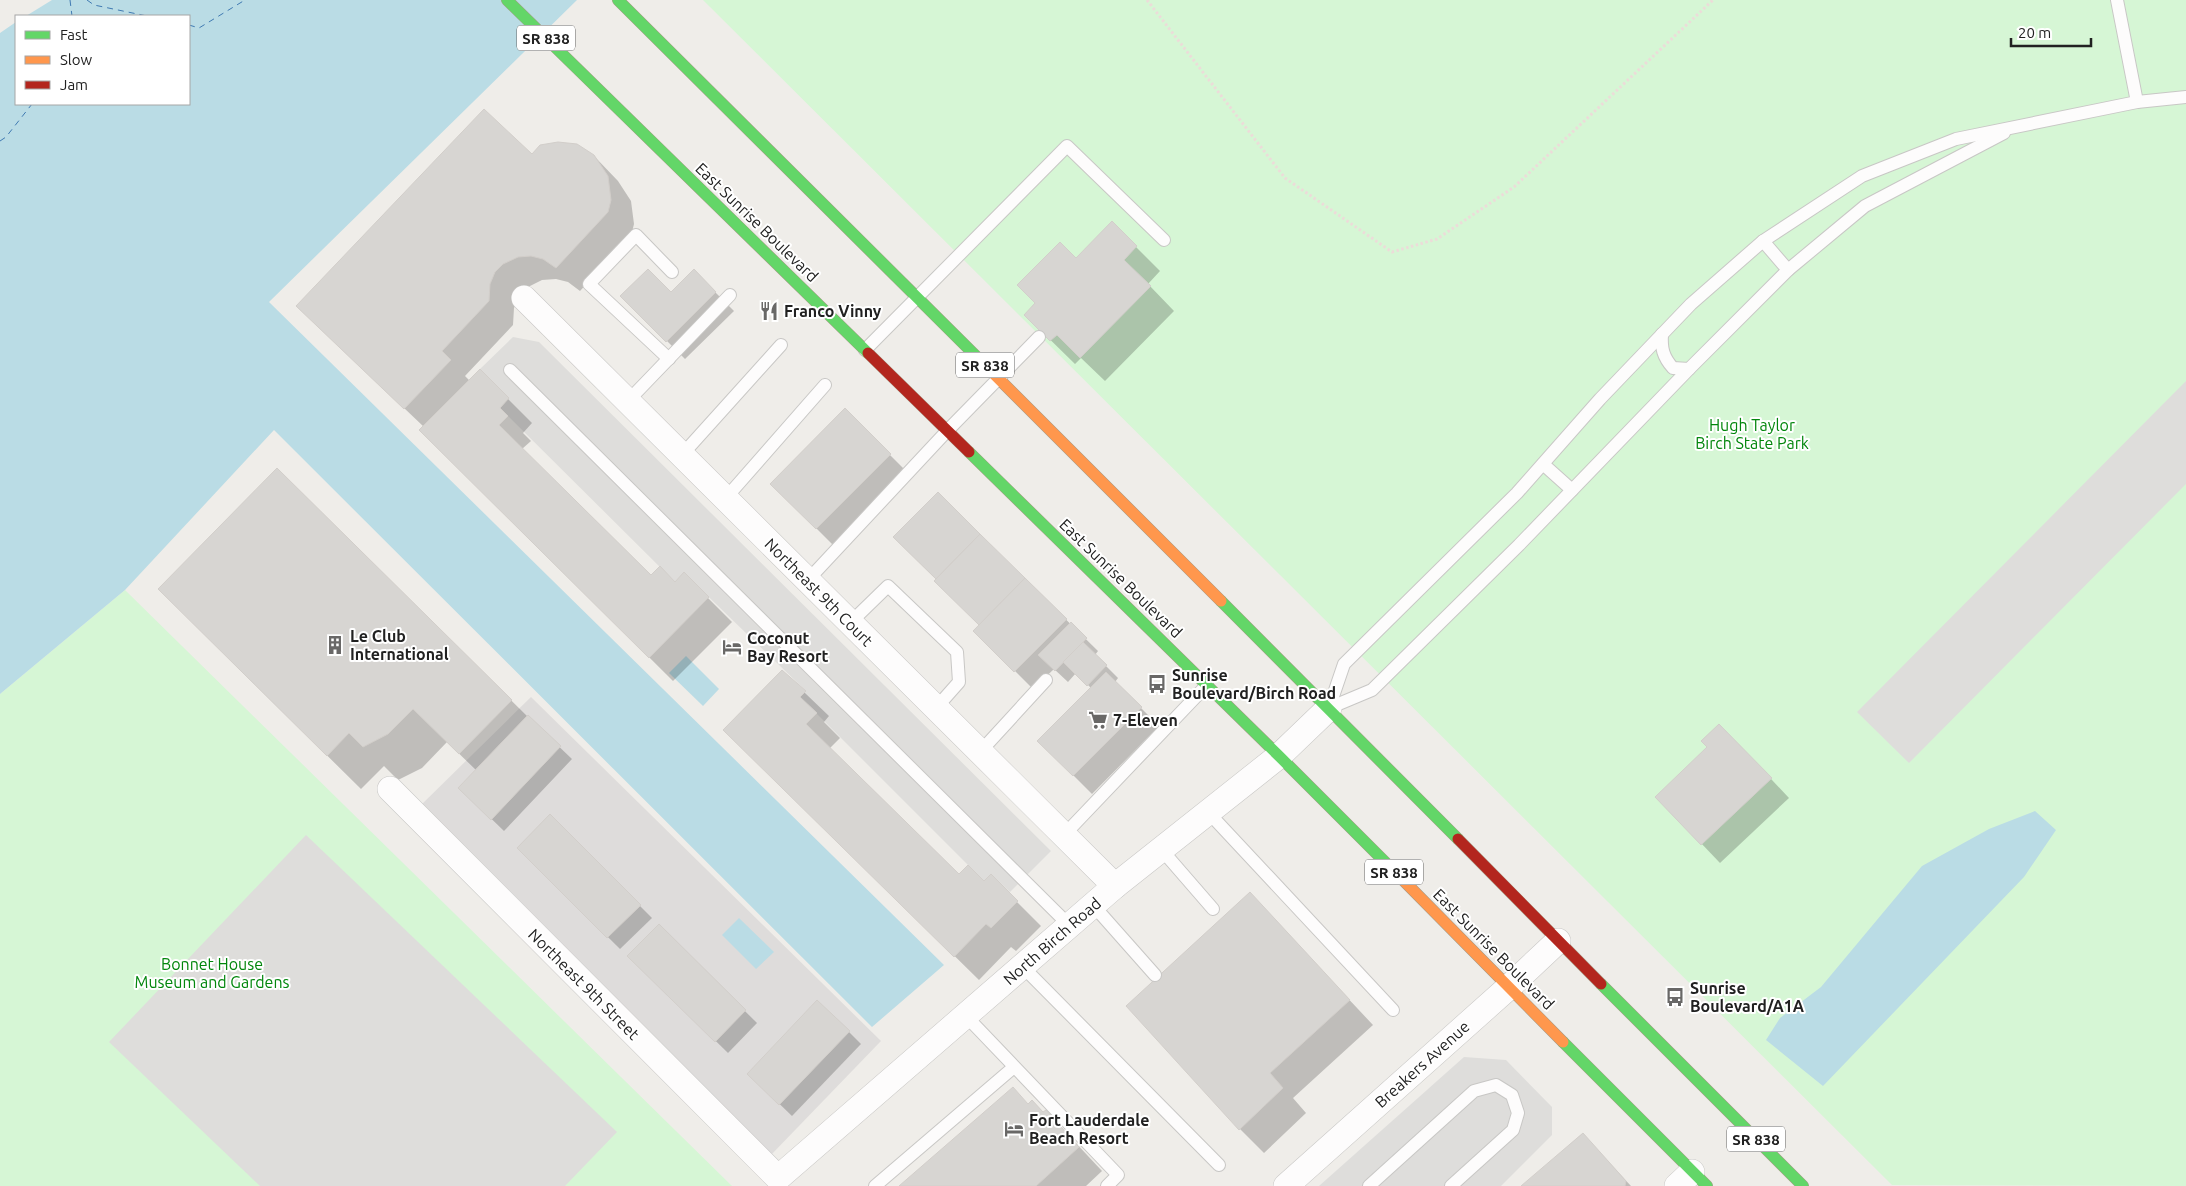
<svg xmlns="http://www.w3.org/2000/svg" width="2186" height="1186" font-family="Ubuntu,sans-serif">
	<rect width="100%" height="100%" fill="#efede9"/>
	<polygon fill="#dedcdb" points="531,697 881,1041 770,1156 419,807"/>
	<g fill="#d6f6d5">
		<polygon points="703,0 2186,0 2186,1186 1892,1185"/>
		<polygon points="125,590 732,1186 0,1186 0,694"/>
	</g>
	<g fill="#dedddb">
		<polygon points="513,337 539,342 1051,851 1010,892 991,874 984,881 800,697 806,691 684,573 675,582 500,408 509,398 480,369"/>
		<polygon points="2186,381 2186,484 1909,763 1857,712"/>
		<polygon points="306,835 617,1132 565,1186 260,1186 109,1042"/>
		<polygon points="1464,1057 1506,1060 1552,1107 1552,1135 1501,1186 1319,1186"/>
	</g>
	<g fill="#badce5">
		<polygon points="52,0 577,0 269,302 944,965 872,1027 274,430 125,590 0,694 0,33 16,22 16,104 189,104 189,16 26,16"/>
		<polygon points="686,656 719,689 703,706 669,673"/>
		<polygon points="2035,811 2056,830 2024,877 1823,1086 1766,1040 1780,1018 1821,987 1922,866 1989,829"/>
		<polygon points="739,918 774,952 756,969 722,935"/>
	</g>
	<g fill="#0003">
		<polygon points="532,156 594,156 618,181 631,201 634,224 631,236 580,291 568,282 556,279 542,280 528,287 519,297 514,308 513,325 465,376 470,381 480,371 532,423 523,433 531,441 522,449 651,577 675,583 684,574 732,622 673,681 421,430 424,427 322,330"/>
		<polygon points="1112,223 1160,271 1148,284 1174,311 1105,381 1081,358 1075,364 1025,315"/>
		<polygon points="694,271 734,311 685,359 622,296 671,294"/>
		<polygon points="845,410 908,473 835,547 772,484"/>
		<polygon points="277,470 528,717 572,759 504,831 472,800 477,771 447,742 422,768 398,780 384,766 361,789 193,623"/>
		<polygon points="938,494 1098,651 1095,655 1118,678 1115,682 1159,726 1092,794 1039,741 1091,688 1076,673 1068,682 1054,669 1033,689 975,631 981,625 895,537"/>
		<polygon points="782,671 829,716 824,722 840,738 829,749 958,876 984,883 991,876 1041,926 1016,951 1011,947 979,980 749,754"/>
		<polygon points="1738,744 1789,798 1720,863 1657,797"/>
		<polygon points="550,816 652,918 620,949 518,848"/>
		<polygon points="1250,894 1373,1025 1293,1098 1306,1113 1264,1153 1240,1129"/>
		<polygon points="659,926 757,1023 728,1053 629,956"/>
		<polygon points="849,1032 861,1044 792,1116 761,1086"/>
		<polygon points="1029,1105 1044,1113 1046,1111 1102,1171 1086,1186 901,1186"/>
		<polygon points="1582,1134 1631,1186 1523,1186"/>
	</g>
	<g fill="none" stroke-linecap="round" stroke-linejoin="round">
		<g stroke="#407ab2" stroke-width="1" stroke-dasharray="6 5" stroke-linecap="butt">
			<polyline points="70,0 72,16"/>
			<polyline points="87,0 94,5 147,16"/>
			<polyline points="189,25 199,28 245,0"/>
			<polyline points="0,141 6,137 32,104"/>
		</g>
	</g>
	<g fill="#d7d5d2" stroke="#d2ceca">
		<polygon points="484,109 532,154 540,145 558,142 577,144 594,155 608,176 611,200 608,212 556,268 543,259 531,256 518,257 503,264 495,272 490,284 489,301 442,351 451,360 404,409 296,306"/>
		<polygon points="1112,221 1137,246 1124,260 1151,286 1080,358 1057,335 1050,341 1024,315 1035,303 1017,285 1060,242 1076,258"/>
		<polygon points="648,269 671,292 694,269 716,292 666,342 620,296"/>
		<polygon points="480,369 509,398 500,408 508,416 499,425 651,575 660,566 675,582 684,572 709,597 649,658 419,430"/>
		<polygon points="845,408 891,454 816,529 770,484"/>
		<polygon points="277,468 512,700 459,754 413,709 388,734 363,747 349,733 327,756 158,589"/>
		<polygon points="938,492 980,534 936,579 893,537"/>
		<polygon points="980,534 1025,578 979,625 934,581"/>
		<polygon points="1025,578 1067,619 1014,672 973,631"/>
		<polygon points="1071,622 1087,638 1055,671 1038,655"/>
		<polygon points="1083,642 1107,665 1087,686 1063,662"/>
		<polygon points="782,670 806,691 800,697 817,713 806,724 959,874 968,865 984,881 991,874 1018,901 991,928 986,924 954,957 723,730"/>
		<polygon points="1106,672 1142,707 1073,776 1037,741"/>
		<polygon points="528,715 561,746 491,820 458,788"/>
		<polygon points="1719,724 1772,778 1701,845 1655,797 1707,747 1701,741"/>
		<polygon points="550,814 641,905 607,938 517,848"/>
		<polygon points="1250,892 1350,1000 1270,1073 1283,1088 1239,1130 1126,1006"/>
		<polygon points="659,924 746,1010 715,1042 627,956"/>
		<polygon points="817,1000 850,1031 779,1105 747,1074"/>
		<polygon points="1013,1087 1028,1104 1032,1100 1043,1112 1046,1110 1079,1147 1036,1186 899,1186"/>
		<polygon points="1583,1133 1626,1181 1625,1186 1521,1186"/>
	</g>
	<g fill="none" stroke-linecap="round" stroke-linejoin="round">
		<g stroke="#c8c7c5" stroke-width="14">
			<g id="lane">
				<polyline points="2117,0 2137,102"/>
				<polyline points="1763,241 1788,270"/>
				<path d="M 1662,334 C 1661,348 1663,357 1673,368 L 1689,369"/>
				<polyline points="865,350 1067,146 1164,240"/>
				<polyline points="669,359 589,284 636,235 672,272"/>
				<polyline points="510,370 1069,925"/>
				<polyline points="627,402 730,295"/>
				<polyline points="681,456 781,345"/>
				<polyline points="1543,464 1572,490"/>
				<polyline points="725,499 825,385"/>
				<polyline points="807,581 947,431 1039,337"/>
				<polyline points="850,623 888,586 957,652 959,682 936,708"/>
				<polyline points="1329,708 1344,664 1517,493 1600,399 1691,304 1763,241 1862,176 1956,139 2137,102 2186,97"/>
				<polyline points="1329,708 1372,690 1519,545 1689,369 1788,270 1865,206 2004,133"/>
				<polyline points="980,752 1046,680"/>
				<polyline points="1208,812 1393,1010"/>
				<polyline points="1064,835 1207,685"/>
				<polyline points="1161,849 1213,909"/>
				<polyline points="1093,905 1155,975"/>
				<polyline points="1022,966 1219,1165"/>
				<polyline points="965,1015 1118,1175 1107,1186"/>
				<polyline points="875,1186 1014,1067"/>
				<polyline points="1369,1186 1474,1091 1496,1085 1512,1095 1518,1113 1513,1130 1451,1186"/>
			</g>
		</g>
		<g stroke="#c8c7c5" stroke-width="26">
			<g id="street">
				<polyline points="524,298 1115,886"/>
				<polyline points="390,789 778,1178 1115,886 1279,756 1329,708"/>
				<polyline points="1286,1186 1509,987 1558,941"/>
				<polyline points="1677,1186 1692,1172"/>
			</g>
		</g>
		<g stroke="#a69a85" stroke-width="12">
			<g id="fast">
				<polyline points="507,0 868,353"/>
				<polyline points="618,0 992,372"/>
				<polyline points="969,452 1279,756 1399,876"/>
				<polyline points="1221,601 1458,839"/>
				<polyline points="1601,984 1803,1186"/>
				<polyline points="1563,1042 1707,1186"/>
			</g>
		</g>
		<g stroke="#a69a85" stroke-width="12">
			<g id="slow">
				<polyline points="992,372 1221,601"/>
				<polyline points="1399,876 1563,1042"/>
			</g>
		</g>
		<g stroke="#a69a85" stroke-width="12">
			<g id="jam">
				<polyline points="868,353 969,452"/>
				<polyline points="1458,839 1601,984"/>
			</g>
		</g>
		<polyline stroke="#ecdcd9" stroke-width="3" stroke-dasharray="2.5 2.5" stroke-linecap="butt" points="1147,0 1285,178 1392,252 1437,239 1514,187 1713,0"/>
		<use href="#lane" stroke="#fdfcfc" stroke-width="12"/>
		<use href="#street" stroke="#fdfcfc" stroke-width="25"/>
		<use href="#fast" stroke="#63d668" stroke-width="11"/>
		<use href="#slow" stroke="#ff974d" stroke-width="11"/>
		<use href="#jam" stroke="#b3261e" stroke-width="11"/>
	</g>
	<defs>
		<g id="restaurant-bare" transform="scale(1.5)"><path d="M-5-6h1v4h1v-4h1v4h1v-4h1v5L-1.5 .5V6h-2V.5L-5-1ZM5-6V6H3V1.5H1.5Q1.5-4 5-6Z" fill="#696867" stroke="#fff" stroke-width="2.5" paint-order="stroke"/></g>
		<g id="building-bare" transform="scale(1.5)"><path d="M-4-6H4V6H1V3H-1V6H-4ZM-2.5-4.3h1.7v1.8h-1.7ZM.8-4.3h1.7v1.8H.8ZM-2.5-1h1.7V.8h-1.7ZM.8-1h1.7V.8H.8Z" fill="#696867" stroke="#fff" stroke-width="2.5" paint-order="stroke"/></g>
		<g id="hotel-bare" transform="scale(1.5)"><path d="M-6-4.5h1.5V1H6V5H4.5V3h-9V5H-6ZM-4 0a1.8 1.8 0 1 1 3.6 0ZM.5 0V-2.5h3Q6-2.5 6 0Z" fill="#696867" stroke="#fff" stroke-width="2.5" paint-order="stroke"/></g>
		<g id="bus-bare" transform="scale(1.5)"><path d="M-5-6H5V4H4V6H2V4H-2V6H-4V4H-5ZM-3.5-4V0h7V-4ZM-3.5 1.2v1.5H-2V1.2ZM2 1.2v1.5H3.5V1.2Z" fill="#696867" stroke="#fff" stroke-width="2.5" paint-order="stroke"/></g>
		<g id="supermarket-bare" transform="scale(1.5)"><path d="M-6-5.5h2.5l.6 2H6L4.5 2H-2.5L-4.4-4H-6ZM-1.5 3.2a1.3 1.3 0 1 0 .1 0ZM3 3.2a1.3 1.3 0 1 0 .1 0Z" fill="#696867" stroke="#fff" stroke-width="2.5" paint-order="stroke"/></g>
	</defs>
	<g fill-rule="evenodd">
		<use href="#restaurant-bare" x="769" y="311"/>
		<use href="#building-bare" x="335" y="645"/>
		<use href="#hotel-bare" x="732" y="647"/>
		<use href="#bus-bare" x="1157" y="684"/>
		<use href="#supermarket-bare" x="1098" y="720"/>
		<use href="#bus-bare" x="1675" y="997"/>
		<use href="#hotel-bare" x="1014" y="1129"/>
	</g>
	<g text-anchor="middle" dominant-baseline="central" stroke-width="4" stroke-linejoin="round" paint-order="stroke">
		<g fill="#fff" stroke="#646464" stroke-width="1">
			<rect x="517" y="25.5" width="58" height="25" rx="4"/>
			<rect x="956" y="352.5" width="58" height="25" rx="4"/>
			<rect x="1365" y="859.5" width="58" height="25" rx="4"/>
			<rect x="1727" y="1126.5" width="58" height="25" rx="4"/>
		</g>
		<g font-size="15" font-weight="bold" fill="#212121">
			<text x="546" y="38">SR 838</text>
			<text x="985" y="365">SR 838</text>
			<text x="1394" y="872">SR 838</text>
			<text x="1756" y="1139">SR 838</text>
		</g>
		<g font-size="16" fill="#212121" stroke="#fff">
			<text transform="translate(757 222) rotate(44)">East Sunrise Boulevard</text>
			<text transform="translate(1121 578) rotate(44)">East Sunrise Boulevard</text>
			<text transform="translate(819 592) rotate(45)">Northeast 9th Court</text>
			<text transform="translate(1052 941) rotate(-41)">North Birch Road</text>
			<text transform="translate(1494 949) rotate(45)">East Sunrise Boulevard</text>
			<text transform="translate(584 984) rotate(45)">Northeast 9th Street</text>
			<text transform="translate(1422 1064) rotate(-42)">Breakers Avenue</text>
		</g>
		<g font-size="16" font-weight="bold" fill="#212121" stroke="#fff" text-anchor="start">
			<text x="784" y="311">Franco Vinny</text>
			<text x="350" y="636">Le Club<tspan x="350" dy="18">International</tspan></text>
			<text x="747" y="638">Coconut<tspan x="747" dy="18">Bay Resort</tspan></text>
			<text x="1172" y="675">Sunrise<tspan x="1172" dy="18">Boulevard/Birch Road</tspan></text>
			<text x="1113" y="720">7-Eleven</text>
			<text x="1690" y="988">Sunrise<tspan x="1690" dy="18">Boulevard/A1A</tspan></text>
			<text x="1029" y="1120">Fort Lauderdale<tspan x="1029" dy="18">Beach Resort</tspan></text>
		</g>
		<g font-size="16" fill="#02860c" stroke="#fff">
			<text x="1752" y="425">Hugh Taylor<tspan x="1752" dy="18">Birch State Park</tspan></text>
			<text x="212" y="964">Bonnet House<tspan x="212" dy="18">Museum and Gardens</tspan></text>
		</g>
	</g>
	<rect x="15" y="15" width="175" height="90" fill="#ffffff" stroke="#a6a6a6"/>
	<rect x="25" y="31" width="25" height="8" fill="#63d668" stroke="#a6a6a6"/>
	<text x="60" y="40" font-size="15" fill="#212121">Fast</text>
	<rect x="25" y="56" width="25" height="8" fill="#ff974d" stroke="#a6a6a6"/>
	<text x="60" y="65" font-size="15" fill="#212121">Slow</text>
	<rect x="25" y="81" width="25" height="8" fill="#b3261e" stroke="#a6a6a6"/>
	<text x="60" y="90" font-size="15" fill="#212121">Jam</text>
	<path d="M2011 38v8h80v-8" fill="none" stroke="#212121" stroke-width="2.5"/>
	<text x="2018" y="38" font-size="15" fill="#212121" stroke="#ffffff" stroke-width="4" paint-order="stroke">20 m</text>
</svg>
